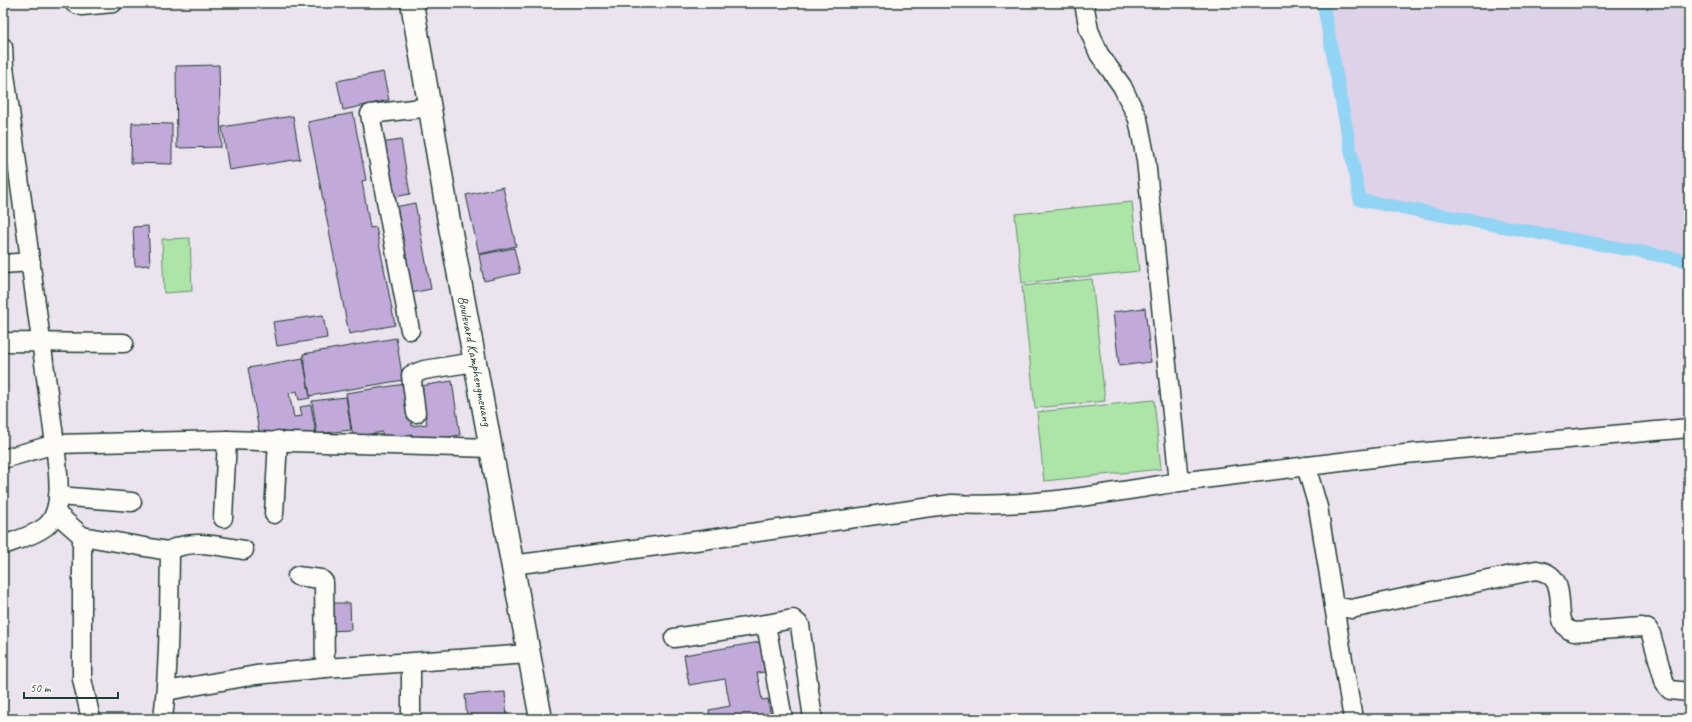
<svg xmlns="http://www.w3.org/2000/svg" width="1692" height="722" font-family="Caveat,sans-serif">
	<rect width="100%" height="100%" fill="#ebe3ee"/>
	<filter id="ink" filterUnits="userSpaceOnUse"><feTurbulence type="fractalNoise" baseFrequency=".025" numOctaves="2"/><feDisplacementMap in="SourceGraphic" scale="8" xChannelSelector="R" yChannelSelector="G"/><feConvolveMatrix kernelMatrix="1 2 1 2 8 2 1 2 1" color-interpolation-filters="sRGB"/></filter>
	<g filter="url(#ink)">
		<polygon fill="#ded2e8" points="1323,3 1689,3 1689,261 1360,200"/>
		<g fill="#ade5a8" stroke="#66916e">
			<polygon points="1132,202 1139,271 1022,283 1015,214"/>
			<polygon points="190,238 192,291 164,293 162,239"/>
			<polygon points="1092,279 1105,401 1035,408 1022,286"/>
			<polygon points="1154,400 1161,469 1044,481 1037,412"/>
		</g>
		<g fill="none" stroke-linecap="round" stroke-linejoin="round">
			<polyline stroke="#92d4f4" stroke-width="13" points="1323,3 1360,200 1689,261"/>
		</g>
		<g fill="#c1aad9" stroke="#1f3d34">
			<polygon points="219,65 221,147 177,148 176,66"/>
			<polygon points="383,72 389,100 343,110 337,81"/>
			<polygon points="353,113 366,180 362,181 370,228 376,227 395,325 349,334 308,122"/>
			<polygon points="293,116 300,159 229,170 222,127"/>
			<polygon points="132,123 172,124 172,164 131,163"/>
			<polygon points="401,140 410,194 390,198 381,143"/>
			<polygon points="503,187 516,246 479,254 466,195"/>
			<polygon points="415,203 431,289 406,294 390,208"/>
			<polygon points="148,226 150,265 135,266 133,227"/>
			<polygon points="514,248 520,273 484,281 479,255"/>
			<polygon points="1145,308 1151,362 1119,366 1113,312"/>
			<polygon points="323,315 327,338 277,346 273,322"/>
			<polygon points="396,338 403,380 310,396 303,354"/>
			<polygon points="303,358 310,398 299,400 297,391 289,393 294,417 302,416 300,407 311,405 316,434 288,439 287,432 260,437 248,368"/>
			<polygon points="452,381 460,435 414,443 412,434 383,439 382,432 353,437 346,393 405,384 412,426 427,424 421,386"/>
			<polygon points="346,397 351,430 317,434 312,401"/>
			<polygon points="328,603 350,603 351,630 329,631"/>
			<polygon points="760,642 765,672 757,673 762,700 768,699 771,719 710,719 709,710 730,706 725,679 689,685 684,655"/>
			<polygon points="505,692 507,719 467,719 465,695"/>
		</g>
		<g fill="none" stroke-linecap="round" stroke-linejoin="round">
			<g stroke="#1f3d34" stroke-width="21">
				<g id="minor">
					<polyline points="74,3 82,6 113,3"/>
					<path d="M 3,47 L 4,67 L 55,444 C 57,467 66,511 45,527 C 33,536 17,540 3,545"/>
					<polyline points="3,264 31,262"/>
					<polyline points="410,330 370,114 430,107"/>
					<polyline points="3,342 124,343"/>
					<polyline points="416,413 411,375 424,370 475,362"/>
					<polyline points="3,459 55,444 227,440 491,448"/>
					<path d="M 1306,466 L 1318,507 L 1334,606 L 1351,609 L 1536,570 C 1577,576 1546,624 1574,632 L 1642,627 L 1648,629 L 1651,634 L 1665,684 L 1670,690 L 1689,692"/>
					<polyline points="1179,482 1405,454 1689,428"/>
					<polyline points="58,496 132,502"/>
					<path d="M 56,513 L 82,536 L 168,551 L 170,555 C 169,610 169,665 163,719"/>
					<polyline points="274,514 278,440"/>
					<polyline points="223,518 227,440"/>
					<polyline points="82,536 82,679 91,719"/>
					<path d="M 168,551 C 192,538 218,546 244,550"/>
					<path d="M 512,565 L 703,540 L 952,504 C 1028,508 1104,494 1179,482 L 1146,160 L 1138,119 L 1122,86 L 1099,54 L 1089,30 L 1084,3"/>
					<polyline points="297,576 321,579 324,582 325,668"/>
					<polyline points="1334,606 1353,719"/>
					<polyline points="766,624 793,619 800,625 813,719"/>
					<polyline points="674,638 766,624 783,719"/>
					<polyline points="166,691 256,675 325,668 529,654"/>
					<polyline points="411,719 411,663"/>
				</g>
			</g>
			<g stroke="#1f3d34" stroke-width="25">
				<polyline id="major" points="412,3 450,227 541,719"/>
			</g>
			<use href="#minor" stroke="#fdfcf7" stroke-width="18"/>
			<use href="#major" stroke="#fdfcf7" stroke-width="22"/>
		</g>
	</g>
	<g text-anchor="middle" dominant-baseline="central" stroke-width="3" stroke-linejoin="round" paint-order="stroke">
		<g font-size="14" fill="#1f3d34" stroke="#fdfcf7">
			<text transform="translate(475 361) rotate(79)">Boulevard Kamphengmeuang</text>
		</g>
	</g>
	<rect width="1692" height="722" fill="none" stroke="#fdfcf7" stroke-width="16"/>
	<rect x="8" y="8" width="1676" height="706" fill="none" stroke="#1f3d34" stroke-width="1.5" filter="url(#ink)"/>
	<path d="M24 692v6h94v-6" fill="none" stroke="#1f3d34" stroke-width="2"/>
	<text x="30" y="692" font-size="12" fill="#1f3d34" stroke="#fdfcf7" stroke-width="3" paint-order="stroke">50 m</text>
</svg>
